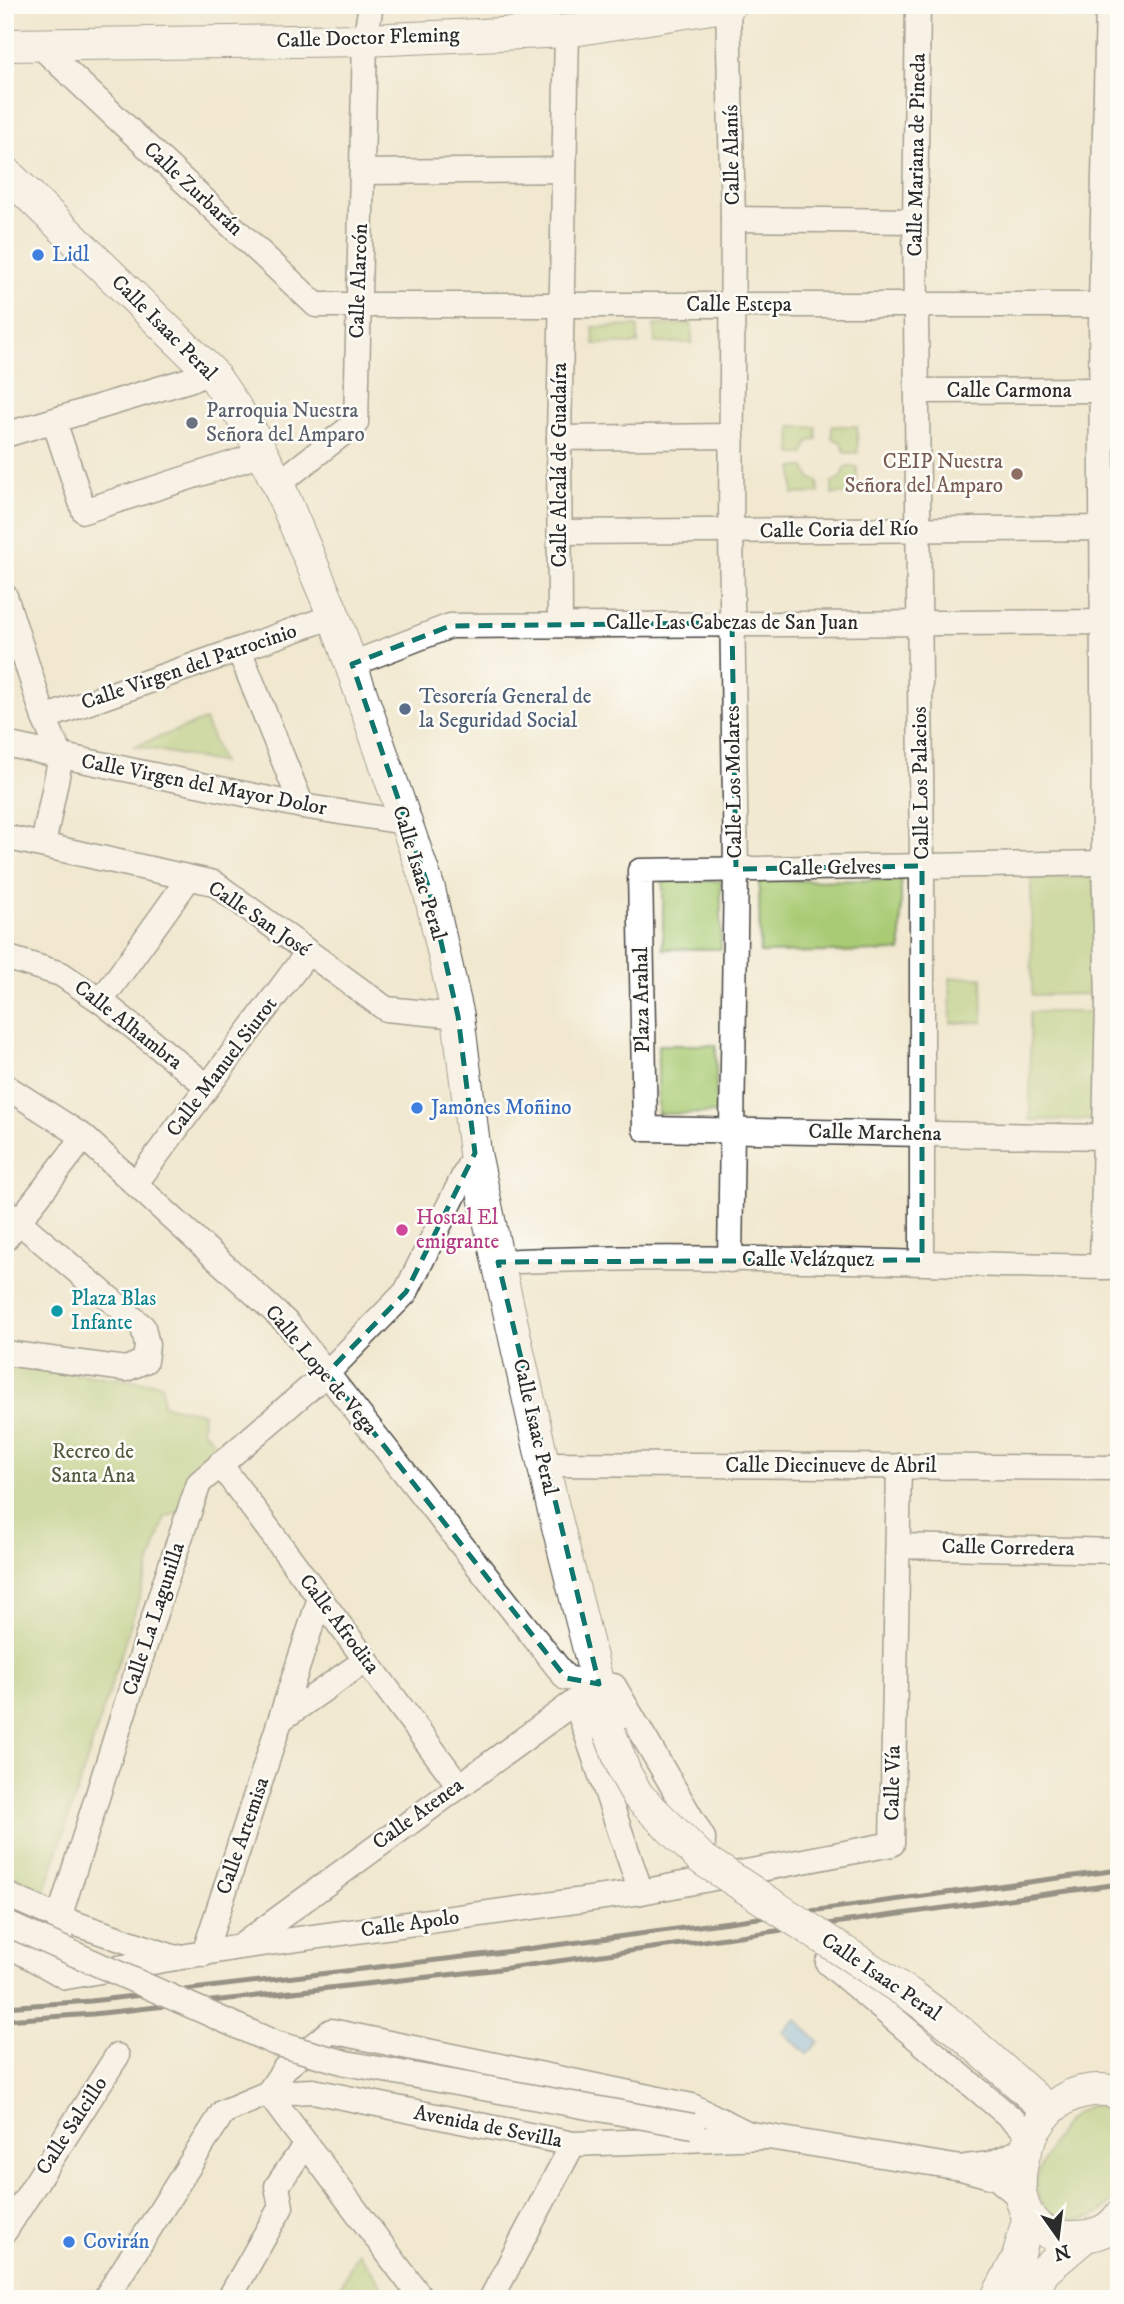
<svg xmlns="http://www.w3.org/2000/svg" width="1124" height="2304" font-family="'IM FELL DW Pica',serif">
	<rect width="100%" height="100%" fill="#fdfcf7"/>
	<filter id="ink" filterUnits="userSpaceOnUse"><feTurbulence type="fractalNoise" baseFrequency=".0143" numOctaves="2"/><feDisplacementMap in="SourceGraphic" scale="14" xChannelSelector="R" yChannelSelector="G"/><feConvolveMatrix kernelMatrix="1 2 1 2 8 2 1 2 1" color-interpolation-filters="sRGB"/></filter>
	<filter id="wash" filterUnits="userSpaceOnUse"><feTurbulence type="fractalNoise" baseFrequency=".00686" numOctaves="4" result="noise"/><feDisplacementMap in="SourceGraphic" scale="28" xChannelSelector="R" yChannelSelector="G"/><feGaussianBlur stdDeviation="1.57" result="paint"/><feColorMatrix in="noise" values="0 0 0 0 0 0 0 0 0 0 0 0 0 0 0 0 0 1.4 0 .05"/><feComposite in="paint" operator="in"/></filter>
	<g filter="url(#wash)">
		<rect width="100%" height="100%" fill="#f1e8cf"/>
		<g fill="#a9cb73" stroke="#6a7b4f" stroke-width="2">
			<polygon points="692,324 692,343 655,343 654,325"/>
			<polygon points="638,326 638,344 594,344 593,327"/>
			<polygon points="832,426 857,426 858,453 845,453 841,442 832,438"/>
			<polygon points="791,427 816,427 817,439 808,442 804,454 792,454"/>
			<polygon points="793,467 805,467 810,478 818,481 819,493 793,494"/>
			<polygon points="845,467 857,467 857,494 832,494 832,482 841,478"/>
			<polygon points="205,720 222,763 135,746"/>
			<polygon points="1095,877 1096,994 1032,995 1031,878"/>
			<polygon points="901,880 901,951 760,953 759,881"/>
			<rect x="663" y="881" width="58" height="68"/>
			<polygon points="982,977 983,1022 951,1023 950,978"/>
			<rect x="1030" y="1012" width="64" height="108"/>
			<polygon points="658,1045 716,1045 716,1113 658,1114"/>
			<polygon points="5,1365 162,1384 163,1405 203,1413 202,1430 217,1444 189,1481 181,1511 165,1517 45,1891 5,1872"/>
			<path d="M 1092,2105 L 1106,2106 L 1119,2113 C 1119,2135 1123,2162 1119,2184 C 1109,2238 1024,2227 1038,2174 C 1040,2166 1045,2158 1049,2150 C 1060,2127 1067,2114 1092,2105 Z"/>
			<polygon points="358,2252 391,2299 334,2299"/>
		</g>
		<polygon fill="#74b5e8" stroke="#50708a" stroke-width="2" points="796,2019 819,2042 807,2054 783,2032"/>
	</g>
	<g filter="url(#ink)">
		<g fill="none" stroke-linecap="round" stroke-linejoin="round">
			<g stroke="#494744" stroke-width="27">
				<g id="minor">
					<polyline points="728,5 733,219 731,531 736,869 730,1260"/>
					<polyline points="918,5 915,221 922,866 922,1260"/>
					<polyline points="38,44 316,305 1119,305"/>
					<polyline points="362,172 563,170"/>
					<polyline points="733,219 915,221"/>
					<polyline points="917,391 1102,390"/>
					<polyline points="54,421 84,511 262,454"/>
					<polyline points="5,435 212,373"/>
					<polyline points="559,438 732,436"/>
					<polyline points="278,484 356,423 365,40 371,5"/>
					<polyline points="560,532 1119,528"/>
					<polyline points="5,596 44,718 61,756 43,845"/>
					<polyline points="560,624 559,438 567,31"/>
					<polyline points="239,650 302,806"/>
					<polyline points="352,664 450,626 1119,622"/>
					<polyline points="44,718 334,616"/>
					<polyline points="5,744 302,806 404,822"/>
					<polyline points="5,837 214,883 386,1009 458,1016"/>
					<polyline points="1104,863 640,871 645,1129 1105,1137"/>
					<polyline points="5,957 61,974 101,1001 207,1086"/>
					<polyline points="101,1001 189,878"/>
					<polyline points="5,1086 84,1137 288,1324 566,1678 614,1686 703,1838 702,1870"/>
					<polyline points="136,1183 308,952"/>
					<polyline points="5,1210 143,1327 147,1345 145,1361 126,1369 5,1353"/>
					<polyline points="5,1239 84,1137"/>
					<path d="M 498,1262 C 704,1252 910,1265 1116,1267"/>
					<polyline points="1102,1267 1108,1000 1104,863 1101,305 1108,5"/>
					<polyline points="220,1464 458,1784"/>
					<polyline points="543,1464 1119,1468"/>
					<polyline points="898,1546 1119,1551"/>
					<polyline points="595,1690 580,1715 641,1892"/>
					<polyline points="283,1718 366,1660"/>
					<polyline points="5,1894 59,1918 176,1958"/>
					<polyline points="5,1943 66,1977 239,1947 641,1892 892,1844 899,1466"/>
					<polyline points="241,1946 599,1684"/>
					<polyline points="204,1954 320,1598"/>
					<polyline points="828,1963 1030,2134"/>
					<polyline points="65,1968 59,1918 163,1588 199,1483 327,1373 406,1292 475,1153"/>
					<polyline points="268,2093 285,2068 331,2031 692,2106 749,2134"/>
					<polyline points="268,2093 422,2299"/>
					<polyline points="751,2134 961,2168 997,2178 1022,2199"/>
					<polyline points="966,2167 990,2164 1025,2149"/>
					<polyline points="5,2231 117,2056"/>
					<polyline points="105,2299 223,2112 268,2093 313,2091 573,2144 765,2137"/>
					<polyline points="229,2299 281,2207 277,2186 306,2144"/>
					<polyline points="491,2299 573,2144"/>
				</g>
			</g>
			<g stroke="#494744" stroke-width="34">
				<g id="major">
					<polyline points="5,45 365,40 567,31 730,5"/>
					<polyline points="5,172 212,373 248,426 278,484 334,616 429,889 458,1016 475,1153 498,1262 552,1503 610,1733"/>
					<polyline points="959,2031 1048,2110"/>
					<path d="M 1119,2094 C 1109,2089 1099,2089 1087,2091 C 1016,2101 987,2238 1072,2237 C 1091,2237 1108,2233 1119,2217"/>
					<polyline points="996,2299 1018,2258 1028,2219"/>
					<polyline points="1029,2299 1044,2271 1084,2237"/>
				</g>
			</g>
			<use href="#minor" stroke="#fff" stroke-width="24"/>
			<use href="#major" stroke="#fff" stroke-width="32"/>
			<g stroke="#2b2b2b" stroke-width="5">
				<polyline points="5,2007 91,2001 488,1954 1119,1870"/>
				<polyline points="5,2020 93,2014 492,1970 1119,1884"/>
			</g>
			<g stroke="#494744" stroke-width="27" stroke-linecap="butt">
				<polyline id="minor-bridge" points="5,1923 275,2043 346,2063 693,2126"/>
			</g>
			<g stroke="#494744" stroke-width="34" stroke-linecap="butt">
				<polyline id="major-bridge" points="610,1733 625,1773 638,1796 702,1859 912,1996 959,2031"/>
			</g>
			<use href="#minor-bridge" stroke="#fff" stroke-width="24"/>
			<use href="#major-bridge" stroke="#fff" stroke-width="32"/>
		</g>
	</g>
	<path d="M0 0H1124V2304H0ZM 732,623 L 736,869 L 922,866 L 922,1260 L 498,1262 L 599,1684 L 566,1678 L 327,1373 L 406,1292 L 475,1153 L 458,1016 L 429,889 L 352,664 L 450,626 Z" fill="#f1e8cf" fill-opacity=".55" fill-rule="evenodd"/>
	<path fill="none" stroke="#0f766e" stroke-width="5" stroke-dasharray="14 9" stroke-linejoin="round" d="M 732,623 L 736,869 L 922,866 L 922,1260 L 498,1262 L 599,1684 L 566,1678 L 327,1373 L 406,1292 L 475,1153 L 458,1016 L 429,889 L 352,664 L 450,626 Z"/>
	<g fill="#3f7fe0" stroke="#fdfcf7" stroke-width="2.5">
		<circle cx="38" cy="255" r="7"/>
		<circle cx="417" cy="1108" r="7"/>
		<circle cx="69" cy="2242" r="7"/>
	</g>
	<circle fill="#6b7280" stroke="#fdfcf7" stroke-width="2.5" cx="192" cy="423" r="7"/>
	<circle fill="#8d6e63" stroke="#fdfcf7" stroke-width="2.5" cx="1017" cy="474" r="7"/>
	<circle fill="#5c6f8a" stroke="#fdfcf7" stroke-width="2.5" cx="405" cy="709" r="7"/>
	<circle fill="#d1479c" stroke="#fdfcf7" stroke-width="2.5" cx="402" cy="1230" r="7"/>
	<circle fill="#0f9aa8" stroke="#fdfcf7" stroke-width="2.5" cx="57" cy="1311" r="7"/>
	<g text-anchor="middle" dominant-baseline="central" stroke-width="5" stroke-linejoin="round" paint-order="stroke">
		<g font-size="21" fill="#2b2b2b" stroke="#fdfcf7">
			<text transform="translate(368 38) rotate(-2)">Calle Doctor Fleming</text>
			<text transform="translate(732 155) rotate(-91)">Calle Alanís</text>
			<text transform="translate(917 155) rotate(-89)">Calle Mariana de Pineda</text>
			<text transform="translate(193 189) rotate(43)">Calle Zurbarán</text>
			<text transform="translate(359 281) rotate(-88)">Calle Alarcón</text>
			<text x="739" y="305">Calle Estepa</text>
			<text transform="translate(164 328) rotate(45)">Calle Isaac Peral</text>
			<text x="1009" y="391">Calle Carmona</text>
			<text transform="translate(560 465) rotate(-90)">Calle Alcalá de Guadaíra</text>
			<text transform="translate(839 530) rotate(-1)">Calle Coria del Río</text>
			<text x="732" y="623">Calle Las Cabezas de San Juan</text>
			<text transform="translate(189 667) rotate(-19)">Calle Virgen del Patrocinio</text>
			<text transform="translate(734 782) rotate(-91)">Calle Los Molares</text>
			<text transform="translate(921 783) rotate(-91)">Calle Los Palacios</text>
			<text transform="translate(204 785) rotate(11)">Calle Virgen del Mayor Dolor</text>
			<text transform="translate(830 868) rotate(-1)">Calle Gelves</text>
			<text transform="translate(419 873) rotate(73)">Calle Isaac Peral</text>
			<text transform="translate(259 919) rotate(34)">Calle San José</text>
			<text transform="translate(642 1000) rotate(-91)">Plaza Arahal</text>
			<text transform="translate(128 1025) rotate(38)">Calle Alhambra</text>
			<text transform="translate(222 1067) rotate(-53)">Calle Manuel Siurot</text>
			<text transform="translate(875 1133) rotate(1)">Calle Marchena</text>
			<text x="808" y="1260">Calle Velázquez</text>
			<text transform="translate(321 1370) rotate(50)">Calle Lope de Vega</text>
			<text transform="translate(535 1427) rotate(77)">Calle Isaac Peral</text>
			<text x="831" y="1466">Calle Diecinueve de Abril</text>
			<text transform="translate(1008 1548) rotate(1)">Calle Corredera</text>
			<text transform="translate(154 1619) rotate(-72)">Calle La Lagunilla</text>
			<text transform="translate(339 1624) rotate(53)">Calle Afrodita</text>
			<text transform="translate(893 1783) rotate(-89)">Calle Vía</text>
			<text transform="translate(418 1814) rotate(-36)">Calle Atenea</text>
			<text transform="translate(243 1836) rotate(-71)">Calle Artemisa</text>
			<text transform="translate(410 1924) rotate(-8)">Calle Apolo</text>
			<text transform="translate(881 1977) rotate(34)">Calle Isaac Peral</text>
			<text transform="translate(72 2126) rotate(-57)">Calle Salcillo</text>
			<text transform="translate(488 2127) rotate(11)">Avenida de Sevilla</text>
		</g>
		<g font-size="21" fill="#366cbe" stroke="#fdfcf7" text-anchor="start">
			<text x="52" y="255">Lidl</text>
			<text x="431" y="1108">Jamones Moñino</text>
			<text x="83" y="2242">Covirán</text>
		</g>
		<g font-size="21" fill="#5b616d" stroke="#fdfcf7" text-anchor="start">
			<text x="206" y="411">Parroquia Nuestra<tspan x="206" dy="24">Señora del Amparo</tspan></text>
		</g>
		<g font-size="21" fill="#785e54" stroke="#fdfcf7" text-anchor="end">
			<text x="1003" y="462">CEIP Nuestra<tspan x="1003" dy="24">Señora del Amparo</tspan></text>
		</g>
		<g font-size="21" fill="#4e5e75" stroke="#fdfcf7" text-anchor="start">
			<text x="419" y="697">Tesorería General de<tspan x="419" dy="24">la Seguridad Social</tspan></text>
		</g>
		<g font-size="21" fill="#b23c85" stroke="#fdfcf7" text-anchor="start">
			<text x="416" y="1218">Hostal El<tspan x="416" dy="24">emigrante</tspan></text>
		</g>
		<g font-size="21" fill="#0d838f" stroke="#fdfcf7" text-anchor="start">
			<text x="71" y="1299">Plaza Blas<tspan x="71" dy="24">Infante</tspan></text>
		</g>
		<g font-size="21" fill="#515b41" stroke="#fdfcf7">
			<text x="93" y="1452">Recreo de<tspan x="93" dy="24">Santa Ana</tspan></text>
		</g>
	</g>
	<rect width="1124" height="2304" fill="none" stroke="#fdfcf7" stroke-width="28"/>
	<g transform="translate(1058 2237) rotate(166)" stroke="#fdfcf7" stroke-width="5" paint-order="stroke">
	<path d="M0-5L12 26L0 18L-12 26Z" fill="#2b2b2b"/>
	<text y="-10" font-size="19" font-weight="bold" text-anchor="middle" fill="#2b2b2b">N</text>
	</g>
</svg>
